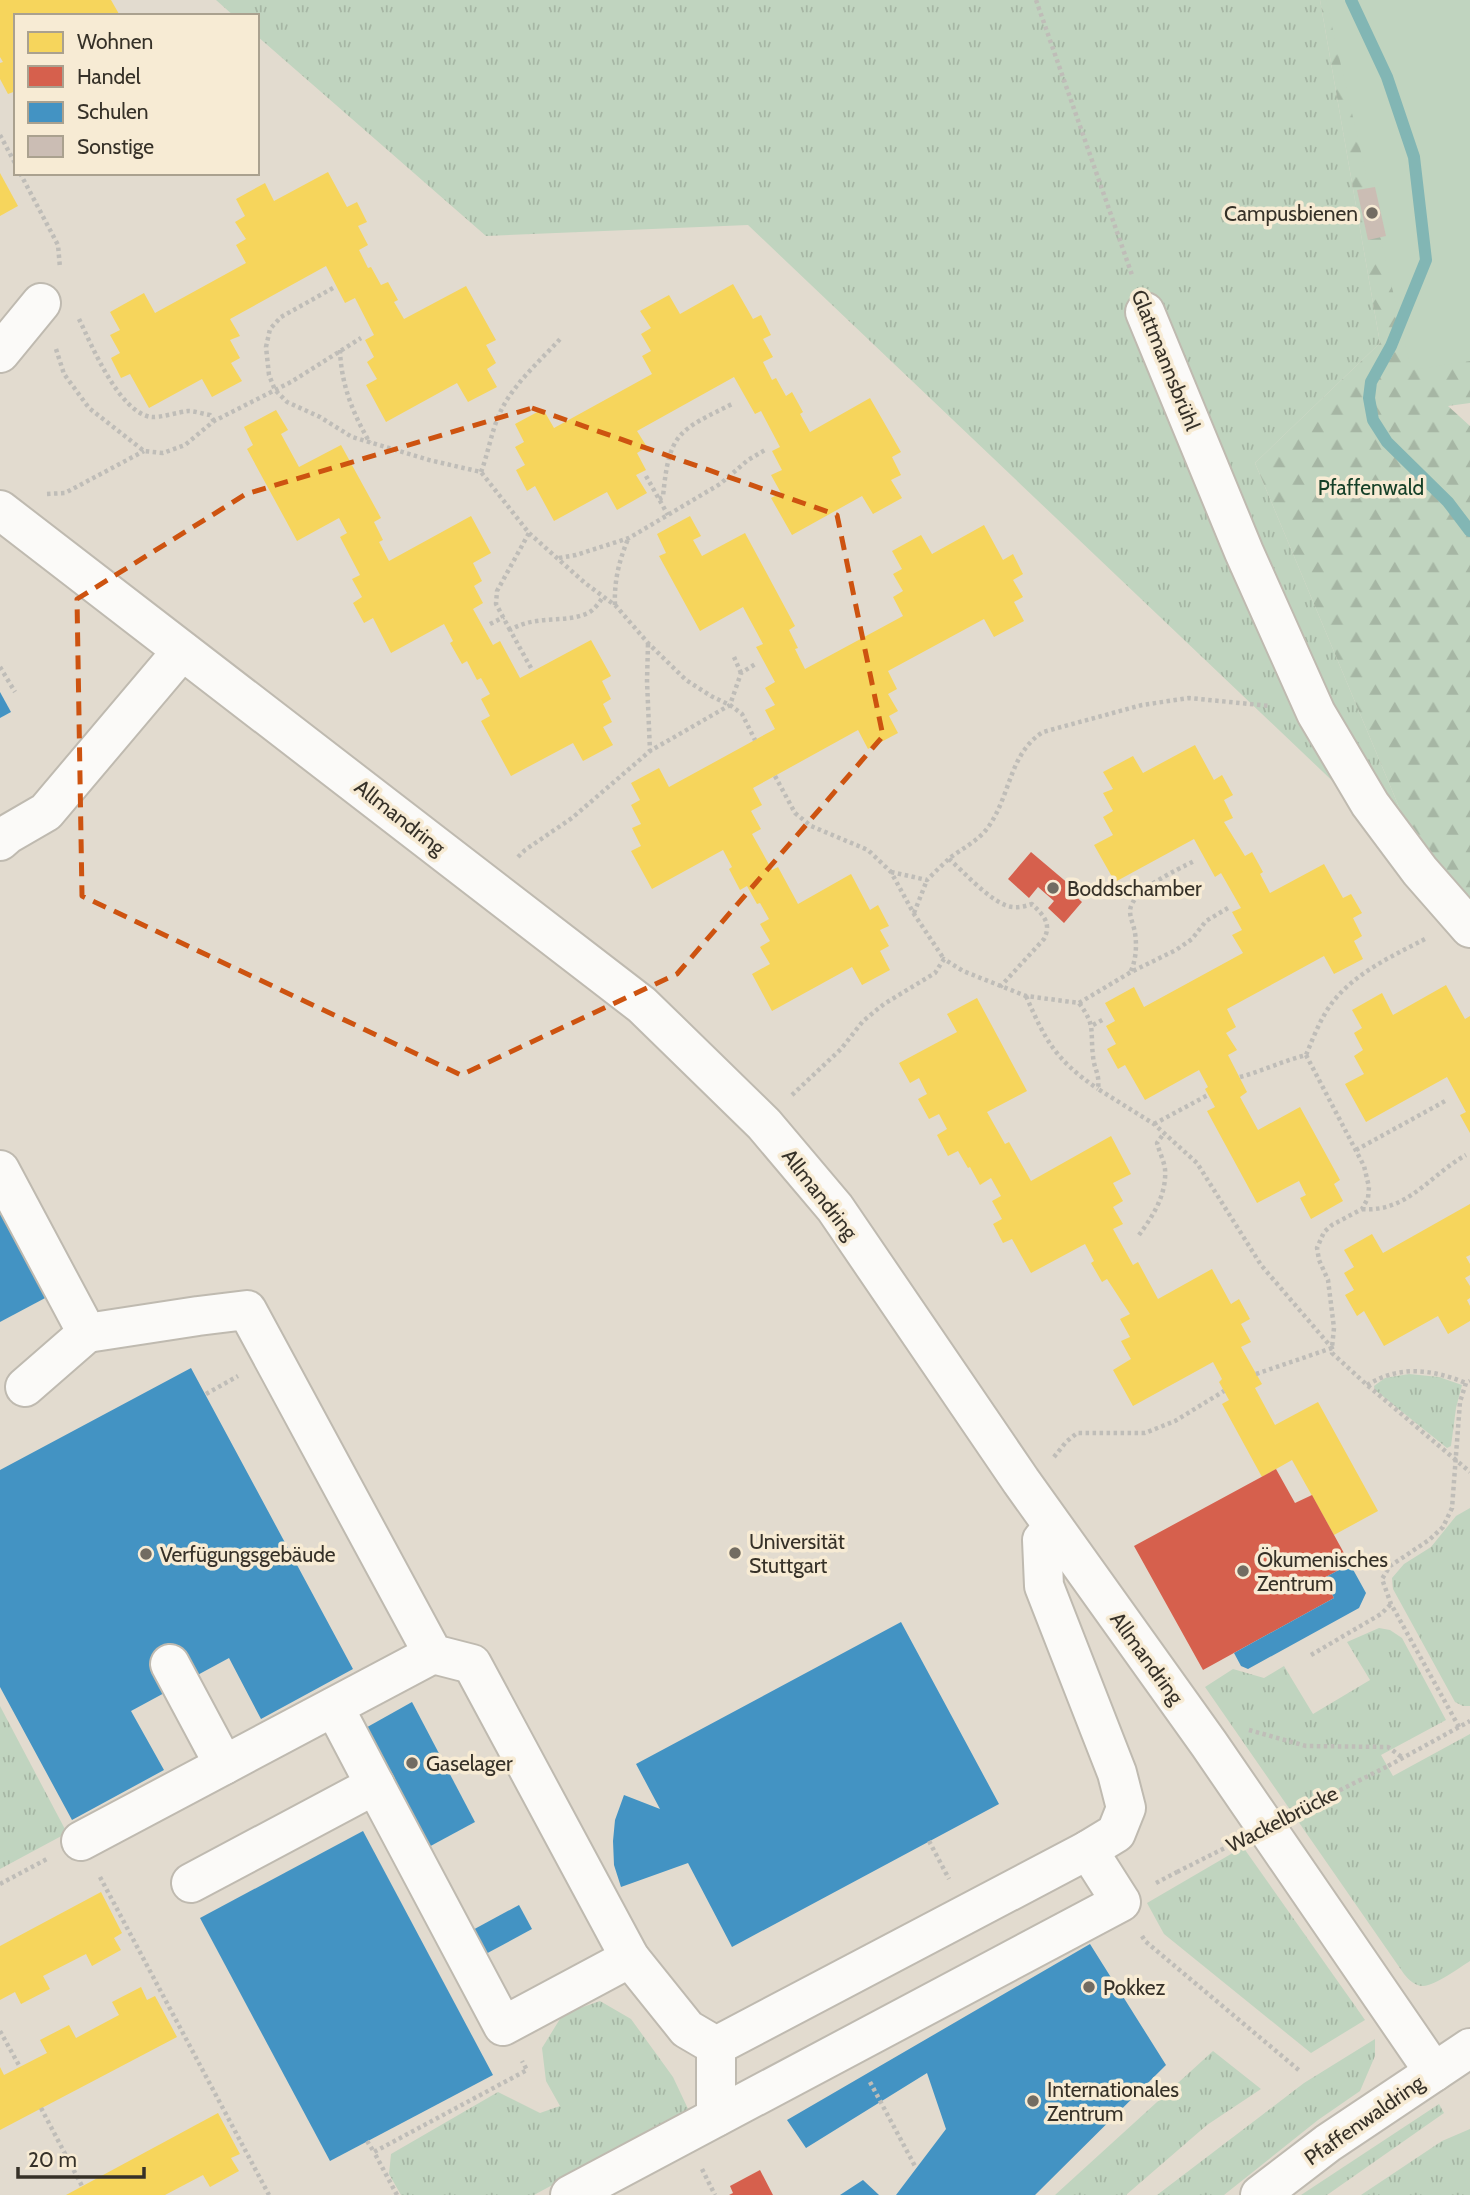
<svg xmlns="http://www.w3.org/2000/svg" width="1470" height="2195" font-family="Cabin,sans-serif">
	<defs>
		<pattern id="grass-tufts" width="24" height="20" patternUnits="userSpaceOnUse" patternTransform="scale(1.75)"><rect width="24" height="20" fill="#c0d4bf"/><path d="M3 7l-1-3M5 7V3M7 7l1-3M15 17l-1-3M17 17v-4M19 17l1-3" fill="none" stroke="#a6b6a4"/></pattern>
		<pattern id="forest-firs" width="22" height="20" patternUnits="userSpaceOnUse" patternTransform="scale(1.75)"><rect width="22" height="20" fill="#c0d4bf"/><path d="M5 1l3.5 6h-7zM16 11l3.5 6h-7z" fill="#a6b6a4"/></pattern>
	</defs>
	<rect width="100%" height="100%" fill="#e2dbcf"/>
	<g fill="url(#grass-tufts)">
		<polygon points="216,0 1320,0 1380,343 1255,463 1425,869 748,225 486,236 257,36 257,16 234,16"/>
		<polygon points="1409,1374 1439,1377 1462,1385 1456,1408 1451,1446 1447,1448 1375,1390 1374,1386 1385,1378"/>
		<polygon points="1470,1508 1470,1706 1463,1706 1455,1702 1393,1589 1392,1578 1404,1564 1431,1547 1456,1516"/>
		<path d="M 1379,1628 L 1390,1630 L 1402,1638 L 1446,1720 L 1381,1755 L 1393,1776 L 1470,1734 L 1470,1961 C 1459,1968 1436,1985 1423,1986 C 1415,1986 1409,1980 1404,1974 L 1205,1687 L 1233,1669 L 1264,1678 L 1284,1666 L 1313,1714 L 1370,1680 L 1347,1642 Z"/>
		<polygon points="0,1706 67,1833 0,1869"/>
		<polygon points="1243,1847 1365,2020 1311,2053 1164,1934 1147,1903"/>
		<polygon points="600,2001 631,2019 673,2077 689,2111 534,2195 401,2195 389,2174 391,2154 498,2092 540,2113 560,2106 546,2081 542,2048 563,2014"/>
		<polygon points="1375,2039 1375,2056 1360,2091 1318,2120 1224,2195 1157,2195 1304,2083"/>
		<polygon points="1213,2051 1261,2089 1207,2125 1126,2195 1055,2195"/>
		<polygon points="1439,2104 1444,2113 1327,2195 1301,2195"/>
		<polygon points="1470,2129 1470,2195 1361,2195 1442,2141"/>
	</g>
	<polygon fill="url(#forest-firs)" points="1320,0 1470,0 1470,403 1448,406 1470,426 1470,907 1425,869 1255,463 1380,343"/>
	<polygon fill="#c0d4bf" points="1326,0 1470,0 1470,361 1411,370"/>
	<g fill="#f6d55c">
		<polygon points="0,0 111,0 119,14 16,16 16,91 8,94 0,79 0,63 3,62 0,57"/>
		<polygon points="328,172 347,207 357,202 367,222 358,226 368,245 359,250 368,268 371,267 381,285 388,282 398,300 394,302 404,319 466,286 496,340 486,345 496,363 487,369 497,387 468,402 457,383 386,422 366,385 377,379 367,362 374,357 365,340 374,335 355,298 345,303 326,266 230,319 240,336 230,340 240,358 231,363 242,381 212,397 202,379 149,408 130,374 121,378 111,358 120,353 110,335 120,330 110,312 144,293 155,313 246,263 236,245 246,239 235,222 245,216 236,199 265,183 274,201"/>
		<polygon points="0,173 18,206 0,216"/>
		<polygon points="733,284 753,319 761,315 771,335 763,339 773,357 763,362 772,380 776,378 786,396 792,392 803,412 800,414 810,432 870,398 901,452 892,457 901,475 891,480 902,498 873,514 862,496 792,535 771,498 781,493 771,475 782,470 772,451 780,447 761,411 755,414 734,377 637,431 647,447 637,453 646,470 636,475 647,493 617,510 607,492 554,521 535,486 527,491 516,470 525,465 515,447 524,442 515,424 543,409 554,428 652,374 642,356 651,351 641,334 651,328 640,311 669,295 680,314"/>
		<polygon points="276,410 288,430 281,434 299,467 341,445 381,518 374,522 383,540 379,542 389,561 471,516 491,553 473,563 482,581 474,586 483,603 473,609 493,645 500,641 520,678 591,640 611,676 602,681 611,699 603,704 612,722 603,727 613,745 583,761 573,743 511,776 481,721 490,716 481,699 490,694 481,678 477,680 467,661 462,664 450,643 453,641 444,624 391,653 373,618 364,623 353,603 362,597 352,579 360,575 340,537 347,533 339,518 297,541 247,449 253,445 244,427"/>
		<polygon points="690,516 701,536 693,540 702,556 745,533 795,626 789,630 798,648 795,649 805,669 903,616 893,597 903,591 893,574 902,569 892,551 921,535 932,554 984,525 1003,560 1013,554 1023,574 1013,580 1023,597 1014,602 1024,621 994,637 984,619 888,671 897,689 888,694 898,711 889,716 898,733 868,749 858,730 753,788 762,805 751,811 761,829 752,834 772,870 778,867 798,904 851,874 870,910 878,905 889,926 880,930 889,946 880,951 890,970 862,985 852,967 772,1011 752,974 770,964 760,947 770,941 760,924 769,919 760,903 757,904 747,886 740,890 729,869 732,867 723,850 652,889 631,851 641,846 632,828 641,824 631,805 640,800 631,783 659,768 669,787 775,729 765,710 775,705 765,688 775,682 756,647 763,644 743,607 700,631 659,556 666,553 657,534"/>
		<polygon points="1195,745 1214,780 1222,775 1233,795 1224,800 1233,818 1224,822 1245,856 1252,852 1263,872 1260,874 1270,893 1324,864 1343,898 1351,894 1362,913 1353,918 1362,936 1354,941 1363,959 1334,974 1324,956 1227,1009 1236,1027 1226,1033 1237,1050 1228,1055 1247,1092 1240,1097 1258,1130 1300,1107 1340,1180 1334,1184 1343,1201 1311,1219 1300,1198 1306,1195 1299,1181 1257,1203 1207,1111 1215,1107 1205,1089 1208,1087 1199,1070 1145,1100 1125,1065 1118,1069 1107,1049 1116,1044 1106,1026 1115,1021 1105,1003 1134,987 1144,1007 1243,953 1232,935 1242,930 1232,912 1241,908 1221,873 1215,877 1194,839 1115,882 1094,845 1113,835 1103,817 1113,811 1103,793 1113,789 1103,772 1133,756 1143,773"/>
		<polygon points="1446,985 1465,1019 1470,1016 1470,1133 1460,1115 1466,1112 1447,1077 1366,1122 1345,1084 1364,1074 1354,1056 1363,1050 1354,1033 1362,1028 1352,1010 1382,993 1393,1015"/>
		<polygon points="977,998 1027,1091 987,1112 1005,1144 1009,1142 1031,1181 1111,1136 1131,1174 1113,1183 1123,1201 1113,1207 1123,1224 1113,1229 1133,1265 1138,1262 1158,1299 1212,1269 1231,1304 1239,1299 1250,1319 1241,1324 1251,1342 1241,1347 1262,1384 1255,1388 1275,1425 1318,1402 1378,1511 1334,1535 1292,1460 1262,1477 1222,1404 1229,1400 1219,1382 1222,1379 1213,1362 1133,1406 1113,1370 1131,1359 1121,1341 1130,1337 1120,1319 1130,1314 1107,1279 1102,1282 1091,1263 1094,1261 1085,1244 1031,1273 1012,1239 1003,1243 993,1224 1002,1219 992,1201 1001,1196 991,1178 980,1185 970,1167 968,1168 958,1151 948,1156 937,1135 947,1129 939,1114 929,1119 918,1099 927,1094 919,1078 910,1083 899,1063 957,1032 947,1014"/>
		<polygon points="1470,1204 1470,1255 1466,1257 1470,1264 1470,1275 1465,1278 1470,1286 1470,1298 1467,1300 1470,1306 1470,1321 1448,1334 1438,1316 1384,1346 1364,1311 1357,1316 1345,1295 1354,1290 1344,1273 1354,1267 1344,1250 1372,1234 1383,1253"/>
		<polygon points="101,1892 122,1933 114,1938 121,1950 92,1966 86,1954 43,1976 50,1989 21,2004 15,1992 0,2000 0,1946"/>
		<polygon points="141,1987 147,2000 155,1996 177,2037 0,2130 0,2067 4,2075 47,2053 40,2040 69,2025 76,2038 119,2015 112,2002"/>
		<polygon points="218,2113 240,2154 231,2158 239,2171 210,2187 203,2175 165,2195 66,2195"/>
	</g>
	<g fill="#d6604d">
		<polygon points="1031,852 1070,885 1067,888 1082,902 1064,923 1048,908 1054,901 1038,887 1029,898 1008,879"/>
		<polygon points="1276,1469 1295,1503 1312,1495 1350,1564 1324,1578 1334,1598 1203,1670 1134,1546"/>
		<polygon points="760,2170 773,2195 729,2195 733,2193 730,2186"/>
	</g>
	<g fill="#4393c3">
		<polygon points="0,692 11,712 0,718"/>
		<polygon points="0,1209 47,1297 0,1322"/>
		<polygon points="191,1368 353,1669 261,1719 229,1658 131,1711 164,1770 72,1820 0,1687 0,1470"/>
		<polygon points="1350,1564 1366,1593 1359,1608 1248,1669 1241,1666 1234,1653 1334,1598 1324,1578"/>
		<polygon points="901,1622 999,1804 732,1947 688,1863 621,1887 614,1865 613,1841 615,1820 624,1795 660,1809 636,1764"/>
		<polygon points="412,1702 475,1822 425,1849 362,1730"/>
		<polygon points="363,1831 493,2075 330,2161 200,1918"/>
		<polygon points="519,1905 532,1929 482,1956 469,1932"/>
		<polygon points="1090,1944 1166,2065 1035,2195 896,2195 946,2129 927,2073 806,2148 787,2120"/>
		<polygon points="863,2180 879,2195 840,2195"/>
	</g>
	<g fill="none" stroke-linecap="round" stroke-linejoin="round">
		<polyline stroke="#82b6b4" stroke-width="12" points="1351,0 1387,77 1414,157 1426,260 1391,346 1371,382 1369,398 1373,420 1387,442 1448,502 1470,531"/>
	</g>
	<polygon fill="#cbbdb4" points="1375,187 1386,236 1368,240 1357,190"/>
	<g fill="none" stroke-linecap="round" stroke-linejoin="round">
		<g stroke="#bfbab0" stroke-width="42">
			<g id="minor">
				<polyline points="1145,312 1244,552 1316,713 1370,804 1420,871 1470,928"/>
				<polyline points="0,353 41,303"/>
				<polyline points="0,510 642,1005 764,1124 835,1208 1021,1481 1209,1744 1434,2072"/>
				<polyline points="0,841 8,834 46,812 182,651"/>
				<polyline points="0,1170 87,1333 198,1316 247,1310 433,1654 472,1664 630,1958 687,2029 716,2046 1088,1850 1116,1833 1126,1808 1117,1773 1044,1586 1042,1540 1053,1527"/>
				<polyline points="25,1387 87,1333"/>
				<polyline points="170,1664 224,1765"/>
				<polyline points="375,1785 503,2026 630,1958"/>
				<polyline points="81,1841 433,1654"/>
				<polyline points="191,1883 375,1785 334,1707"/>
				<polyline points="716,2046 716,2117"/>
				<polyline points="570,2195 1121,1902 1088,1850"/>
				<polyline points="1260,2195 1328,2143 1470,2048"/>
			</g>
		</g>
		<g stroke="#bfbdb8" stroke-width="4.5" stroke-dasharray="3.5 3.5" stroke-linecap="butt">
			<polyline points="1036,0 1132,275"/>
			<polyline points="0,135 16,165"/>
			<polyline points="20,173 58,245 60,268"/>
			<polyline points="333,288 281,317 270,329 266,347 269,375 275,390 287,402 320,417 352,437 429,460 481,472 529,533 585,583 616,606 648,643 686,680 711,696 730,705 742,714 755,740"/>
			<path d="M 79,319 C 92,346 119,412 151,417 C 160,418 178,412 188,411 C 195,411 203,414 210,415 L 214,421"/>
			<polyline points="56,349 64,374 89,408 144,451 163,453 185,445 214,421 291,382 361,338"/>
			<path d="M 340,350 C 341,384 353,414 370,443"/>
			<path d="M 481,472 C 488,454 491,433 499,415 C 511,386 540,361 561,338"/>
			<polyline points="646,476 668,515"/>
			<polyline points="47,494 65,493 144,451"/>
			<path d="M 659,499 L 663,497 C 669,432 678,431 734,403"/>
			<polyline points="559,558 576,555 629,538 720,484 748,460 765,450"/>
			<path d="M 615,605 C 614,581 619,561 628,539"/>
			<polyline points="490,624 504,617"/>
			<polyline points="510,630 496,604 497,591 529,533"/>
			<polyline points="648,644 647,681 650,751"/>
			<polyline points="734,657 741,673"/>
			<polyline points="0,667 15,692"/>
			<path d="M 531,668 L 510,630 C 537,614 564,624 588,613 C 594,610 599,603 603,597"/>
			<polyline points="775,776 795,813 811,826 868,850 891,872 914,914 944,959"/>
			<polyline points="518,857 525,850 572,818 650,751 730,705 741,673 757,663"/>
			<path d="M 949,859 C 965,873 986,897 1005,905 C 1014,909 1023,907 1032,904 C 1043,915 1052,923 1044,939 L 1000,987"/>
			<path d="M 891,872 L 927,880 C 935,872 943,864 951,857 C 962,849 977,841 986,830 C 1011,798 1008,754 1043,732 L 1142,705 L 1189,698 L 1270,706"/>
			<polyline points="914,913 927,880"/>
			<path d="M 1131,971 C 1136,959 1137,946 1135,933 C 1134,926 1130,918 1130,911 C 1131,890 1177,870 1194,861"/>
			<path d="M 1026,996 C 1046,1042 1056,1060 1098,1089"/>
			<polyline points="1079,1003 1131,972 1176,950 1192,939 1206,921 1228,908"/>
			<polyline points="1093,1025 1104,1019"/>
			<polyline points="1306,1055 1364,1166 1369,1187 1368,1198 1362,1209 1332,1225 1324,1232 1317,1248 1319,1260 1328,1280 1334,1328 1332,1347"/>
			<path d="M 1240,1077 C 1262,1071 1283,1061 1306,1055 C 1314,1036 1322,1014 1336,998 C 1359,971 1396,954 1427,938"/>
			<path d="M 792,1095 L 841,1049 L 863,1021 L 884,1004 L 935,973 L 944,959 L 963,971 L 1026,996 L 1079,1003 C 1096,1026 1090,1030 1093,1056 C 1094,1070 1100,1073 1098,1089 L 1154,1124 L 1197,1163 L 1261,1265 L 1332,1348 L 1332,1353 L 1367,1385 L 1470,1472"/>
			<polyline points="1154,1124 1208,1095"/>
			<polyline points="1356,1150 1447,1100"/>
			<path d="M 1362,1209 C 1407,1213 1431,1174 1466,1155"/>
			<path d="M 1139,1235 C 1153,1216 1167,1194 1165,1169 C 1164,1161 1159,1151 1157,1143 L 1164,1133"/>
			<polyline points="1256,1374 1332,1348"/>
			<path d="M 1367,1385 C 1400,1365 1431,1369 1466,1383"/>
			<polyline points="206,1394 238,1376"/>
			<polyline points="1054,1457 1066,1442 1077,1433 1145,1433 1175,1421 1224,1391"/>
			<polyline points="1311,1655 1381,1614 1391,1604"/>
			<polyline points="1459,1727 1391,1604 1382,1579 1390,1566 1429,1540 1443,1527 1452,1508 1460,1402 1466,1383 1470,1381"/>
			<polyline points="1249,1730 1306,1746 1388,1747 1403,1758"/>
			<polyline points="1388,1766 1470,1721"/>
			<polyline points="929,1841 949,1879"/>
			<polyline points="100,1877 269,2195"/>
			<polyline points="1156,1883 1177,1872"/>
			<polyline points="0,1884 47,1859"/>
			<polyline points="1142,1936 1145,1941 1301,2072"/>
			<polyline points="0,2031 20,2067"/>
			<polyline points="870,2082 916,2168"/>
			<polyline points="41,2108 82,2186"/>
			<polyline points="367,2141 374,2152"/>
			<polyline points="702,2169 715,2195"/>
			<polyline points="397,2195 374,2152 527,2070 522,2061"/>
		</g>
		<use href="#minor" stroke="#fbfaf8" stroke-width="38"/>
		<polyline stroke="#bfbdb8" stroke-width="4.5" stroke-dasharray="3.5 3.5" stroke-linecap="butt" points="1177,1872 1388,1766"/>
	</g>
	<path fill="none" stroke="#cd5310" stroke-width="5" stroke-dasharray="14 9" stroke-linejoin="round" d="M 532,408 L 837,515 L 883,736 L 677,974 L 461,1075 L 82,896 L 77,599 L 246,494 Z"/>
	<g fill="#726c62" stroke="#f7ebd4" stroke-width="2.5">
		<circle cx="1372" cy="213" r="7"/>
		<circle cx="1053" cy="888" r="7"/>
		<circle cx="735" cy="1553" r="7"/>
		<circle cx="146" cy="1554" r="7"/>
		<circle cx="1243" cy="1571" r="7"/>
		<circle cx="412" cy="1763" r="7"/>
		<circle cx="1089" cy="1987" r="7"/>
		<circle cx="1033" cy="2101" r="7"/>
	</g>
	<g text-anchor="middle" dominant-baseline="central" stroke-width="7" stroke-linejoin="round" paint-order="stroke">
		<g font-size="21" fill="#363128" stroke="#f7ebd4" text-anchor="start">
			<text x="1358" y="213" text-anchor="end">Campusbienen</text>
			<text x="1067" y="888">Boddschamber</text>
			<text x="749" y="1541">Universität<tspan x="749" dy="24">Stuttgart</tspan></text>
			<text x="160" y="1554">Verfügungsgebäude</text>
			<text x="1257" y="1559">Ökumenisches<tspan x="1257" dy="24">Zentrum</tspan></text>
			<text x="426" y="1763">Gaselager</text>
			<text x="1103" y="1987">Pokkez</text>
			<text x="1047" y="2089">Internationales<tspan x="1047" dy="24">Zentrum</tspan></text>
		</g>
		<g font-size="21" fill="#363128" stroke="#f7ebd4">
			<text transform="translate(1166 360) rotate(68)">Glattmannsbrühl</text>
			<text transform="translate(400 817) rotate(38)">Allmandring</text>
			<text transform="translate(820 1194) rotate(52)">Allmandring</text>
			<text transform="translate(1147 1658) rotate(54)">Allmandring</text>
			<text transform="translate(1282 1819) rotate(-27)">Wackelbrücke</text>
			<text transform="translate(1364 2120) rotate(-35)">Pfaffenwaldring</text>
		</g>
		<g font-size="21" fill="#154028" stroke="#f7ebd4">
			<text x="1371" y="487">Pfaffenwald</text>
		</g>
	</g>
	<rect x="14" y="14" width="245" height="161" fill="#f7ebd4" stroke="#aaa18f" stroke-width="2"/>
	<rect x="28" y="32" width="35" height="21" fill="#f6d55c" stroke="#aaa18f" stroke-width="2"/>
	<text x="77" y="49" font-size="21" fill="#363128">Wohnen</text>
	<rect x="28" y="66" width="35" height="21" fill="#d6604d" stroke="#aaa18f" stroke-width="2"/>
	<text x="77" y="84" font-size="21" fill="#363128">Handel</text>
	<rect x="28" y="102" width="35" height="21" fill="#4393c3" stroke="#aaa18f" stroke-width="2"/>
	<text x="77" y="119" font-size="21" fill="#363128">Schulen</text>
	<rect x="28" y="136" width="35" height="21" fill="#cbbdb4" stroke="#aaa18f" stroke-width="2"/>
	<text x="77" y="154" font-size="21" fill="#363128">Sonstige</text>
	<path d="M18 2167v10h126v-10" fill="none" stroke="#363128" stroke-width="3.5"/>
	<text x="28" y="2167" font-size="21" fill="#363128" stroke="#f7ebd4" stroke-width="5" paint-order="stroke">20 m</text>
</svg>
